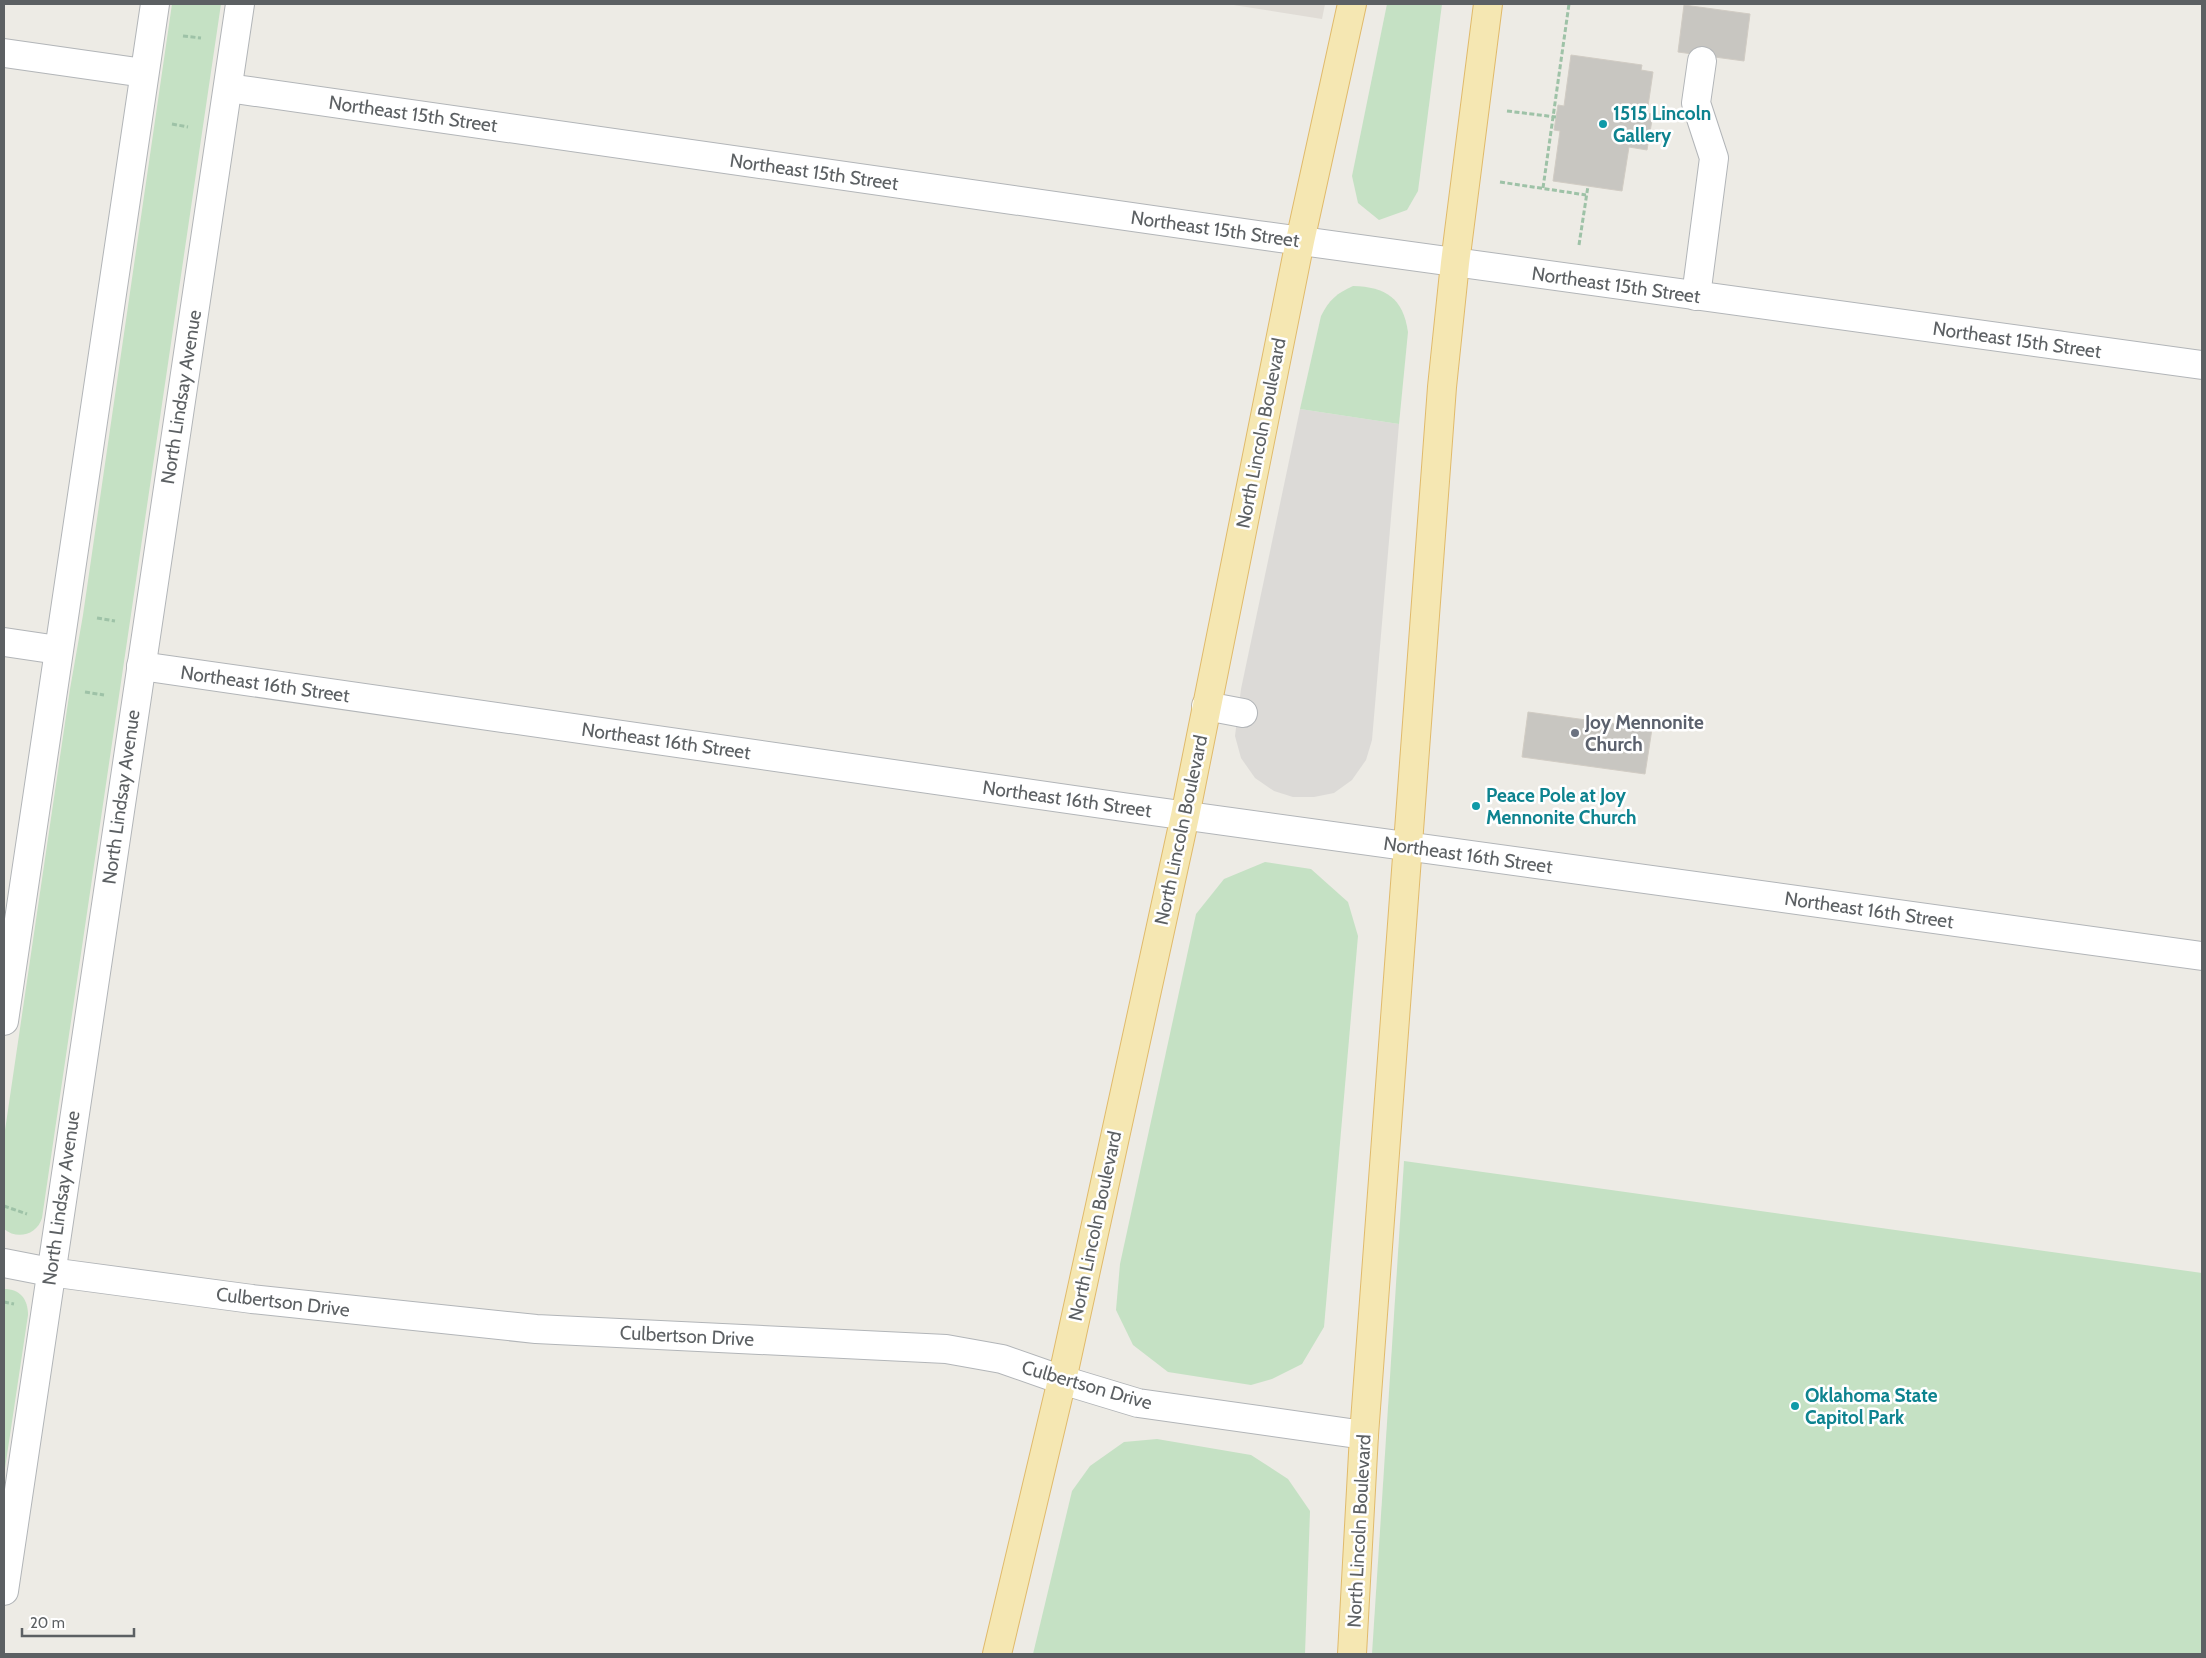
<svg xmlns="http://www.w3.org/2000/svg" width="2206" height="1658" font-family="Cabin,sans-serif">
	<rect width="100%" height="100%" fill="#edebe5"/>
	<polygon fill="#dcdad7" points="1300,409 1399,424 1372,740 1366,760 1352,780 1334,793 1314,797 1293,797 1274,791 1255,778 1241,758 1235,736 1241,689"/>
	<polygon fill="#e0dcd6" points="1227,4 1325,4 1322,19"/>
	<g fill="#c5e1c4">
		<path d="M 172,4 L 221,4 L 42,1218 C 37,1235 17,1240 4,1229 L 4,1137 L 70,689 L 83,615 Z"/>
		<polygon points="1387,4 1442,4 1418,191 1407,210 1379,220 1358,203 1352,176"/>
		<path d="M 1353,286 C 1386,287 1403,298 1408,332 L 1399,424 L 1300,409 L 1321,316 C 1329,300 1337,293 1353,286 Z"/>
		<polygon points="1265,862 1311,869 1348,902 1358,936 1324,1327 1302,1364 1272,1379 1251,1385 1168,1372 1133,1345 1116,1310 1120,1264 1196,914 1224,879"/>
		<polygon points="1404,1161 2202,1273 2202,1654 1372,1654"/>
		<path d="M 4,1289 C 20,1289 28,1299 28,1315 L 4,1475 Z"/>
		<polygon points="1157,1439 1251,1455 1288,1479 1310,1511 1305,1654 1033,1654 1072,1491 1090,1466 1124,1442"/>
	</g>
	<g fill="#c8c6c1" stroke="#d1ccc4">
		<polygon points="1684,5 1750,14 1744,61 1678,52"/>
		<polygon points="1571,55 1642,65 1641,70 1653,72 1647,113 1653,114 1647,150 1629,147 1622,191 1553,181 1560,131 1554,130 1558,105 1564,106"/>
		<polygon points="1528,712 1652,729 1645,774 1522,757"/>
	</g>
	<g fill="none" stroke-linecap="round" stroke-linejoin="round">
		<g stroke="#b2b5b8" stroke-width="30">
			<g id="minor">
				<polyline points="4,53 144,73"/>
				<polyline points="228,88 1258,235 2202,365"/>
				<polyline points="1696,296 1714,158 1696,103 1702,61"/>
				<polyline points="4,642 58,650"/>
				<polyline points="141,666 1123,807 2202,956"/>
				<polyline points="1206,706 1243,713"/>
				<polyline points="4,1021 155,4"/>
				<polyline points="4,1263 50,1272 252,1299 536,1329 946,1349 1002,1359 1062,1380 1138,1403 1364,1435"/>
				<polyline points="4,1591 240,4"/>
			</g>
		</g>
		<g stroke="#e0ba6b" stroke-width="30">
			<g id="major">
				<polyline points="997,1654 1062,1380 1185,816 1300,241 1352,4"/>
				<polyline points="1352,1654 1364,1435 1442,387 1455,263 1488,4"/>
			</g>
		</g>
		<g stroke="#9ec2a7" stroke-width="3" stroke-dasharray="5 2.5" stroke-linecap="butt">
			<polyline points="183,36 201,38"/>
			<polyline points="1507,111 1556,117"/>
			<polyline points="172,124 188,127"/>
			<polyline points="1500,182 1586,195"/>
			<polyline points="1543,188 1569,4"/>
			<polyline points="1579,245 1588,186"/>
			<polyline points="97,618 115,621"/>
			<polyline points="85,692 104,695"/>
			<polyline points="4,1206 27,1214"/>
			<polyline points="4,1302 14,1304"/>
		</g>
		<use href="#minor" stroke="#fff" stroke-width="28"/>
		<use href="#major" stroke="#f5e7b2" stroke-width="28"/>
	</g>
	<g fill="#0f9aa8" stroke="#fff" stroke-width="2">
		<circle cx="1603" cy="124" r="5"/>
		<circle cx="1476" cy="806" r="5"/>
		<circle cx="1795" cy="1406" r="5"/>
	</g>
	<circle fill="#6b7280" stroke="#fff" stroke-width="2" cx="1575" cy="733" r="5"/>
	<g text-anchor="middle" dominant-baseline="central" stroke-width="5" stroke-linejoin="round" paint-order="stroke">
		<g font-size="19" font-weight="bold" fill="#0d838f" stroke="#fff" text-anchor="start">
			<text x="1613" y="113">1515 Lincoln<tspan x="1613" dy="22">Gallery</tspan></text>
			<text x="1486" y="795">Peace Pole at Joy<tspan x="1486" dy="22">Mennonite Church</tspan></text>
			<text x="1805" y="1395">Oklahoma State<tspan x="1805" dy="22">Capitol Park</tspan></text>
		</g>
		<g font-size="19" fill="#5c6063" stroke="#fff">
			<text transform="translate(413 114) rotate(8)">Northeast 15th Street</text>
			<text transform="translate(814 172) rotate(8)">Northeast 15th Street</text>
			<text transform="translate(1215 229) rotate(8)">Northeast 15th Street</text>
			<text transform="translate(1616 285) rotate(8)">Northeast 15th Street</text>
			<text transform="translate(2017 340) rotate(8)">Northeast 15th Street</text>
			<text transform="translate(181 397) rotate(-81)">North Lindsay Avenue</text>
			<text transform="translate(1261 433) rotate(-79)">North Lincoln Boulevard</text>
			<text transform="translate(265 684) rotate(8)">Northeast 16th Street</text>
			<text transform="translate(666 741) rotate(8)">Northeast 16th Street</text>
			<text transform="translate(121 797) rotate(-82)">North Lindsay Avenue</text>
			<text transform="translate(1067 799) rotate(8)">Northeast 16th Street</text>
			<text transform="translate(1181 830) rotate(-78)">North Lincoln Boulevard</text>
			<text transform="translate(1468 855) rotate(8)">Northeast 16th Street</text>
			<text transform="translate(1869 910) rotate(8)">Northeast 16th Street</text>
			<text transform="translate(61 1198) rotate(-82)">North Lindsay Avenue</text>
			<text transform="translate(1095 1226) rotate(-78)">North Lincoln Boulevard</text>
			<text transform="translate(283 1302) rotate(7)">Culbertson Drive</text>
			<text transform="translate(687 1336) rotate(3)">Culbertson Drive</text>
			<text transform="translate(1087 1385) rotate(16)">Culbertson Drive</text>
			<text transform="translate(1359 1531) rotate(-87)">North Lincoln Boulevard</text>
		</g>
		<g font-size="19" font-weight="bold" fill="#5b616d" stroke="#fff" text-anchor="start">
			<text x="1585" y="722">Joy Mennonite<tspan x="1585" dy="22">Church</tspan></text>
		</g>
	</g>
	<rect width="2206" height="1658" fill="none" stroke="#5c6063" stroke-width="10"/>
	<path d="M22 1628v8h112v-8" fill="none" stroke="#5c6063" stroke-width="2.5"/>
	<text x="30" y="1628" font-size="15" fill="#5c6063" stroke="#ffffff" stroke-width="4" paint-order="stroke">20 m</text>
</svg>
